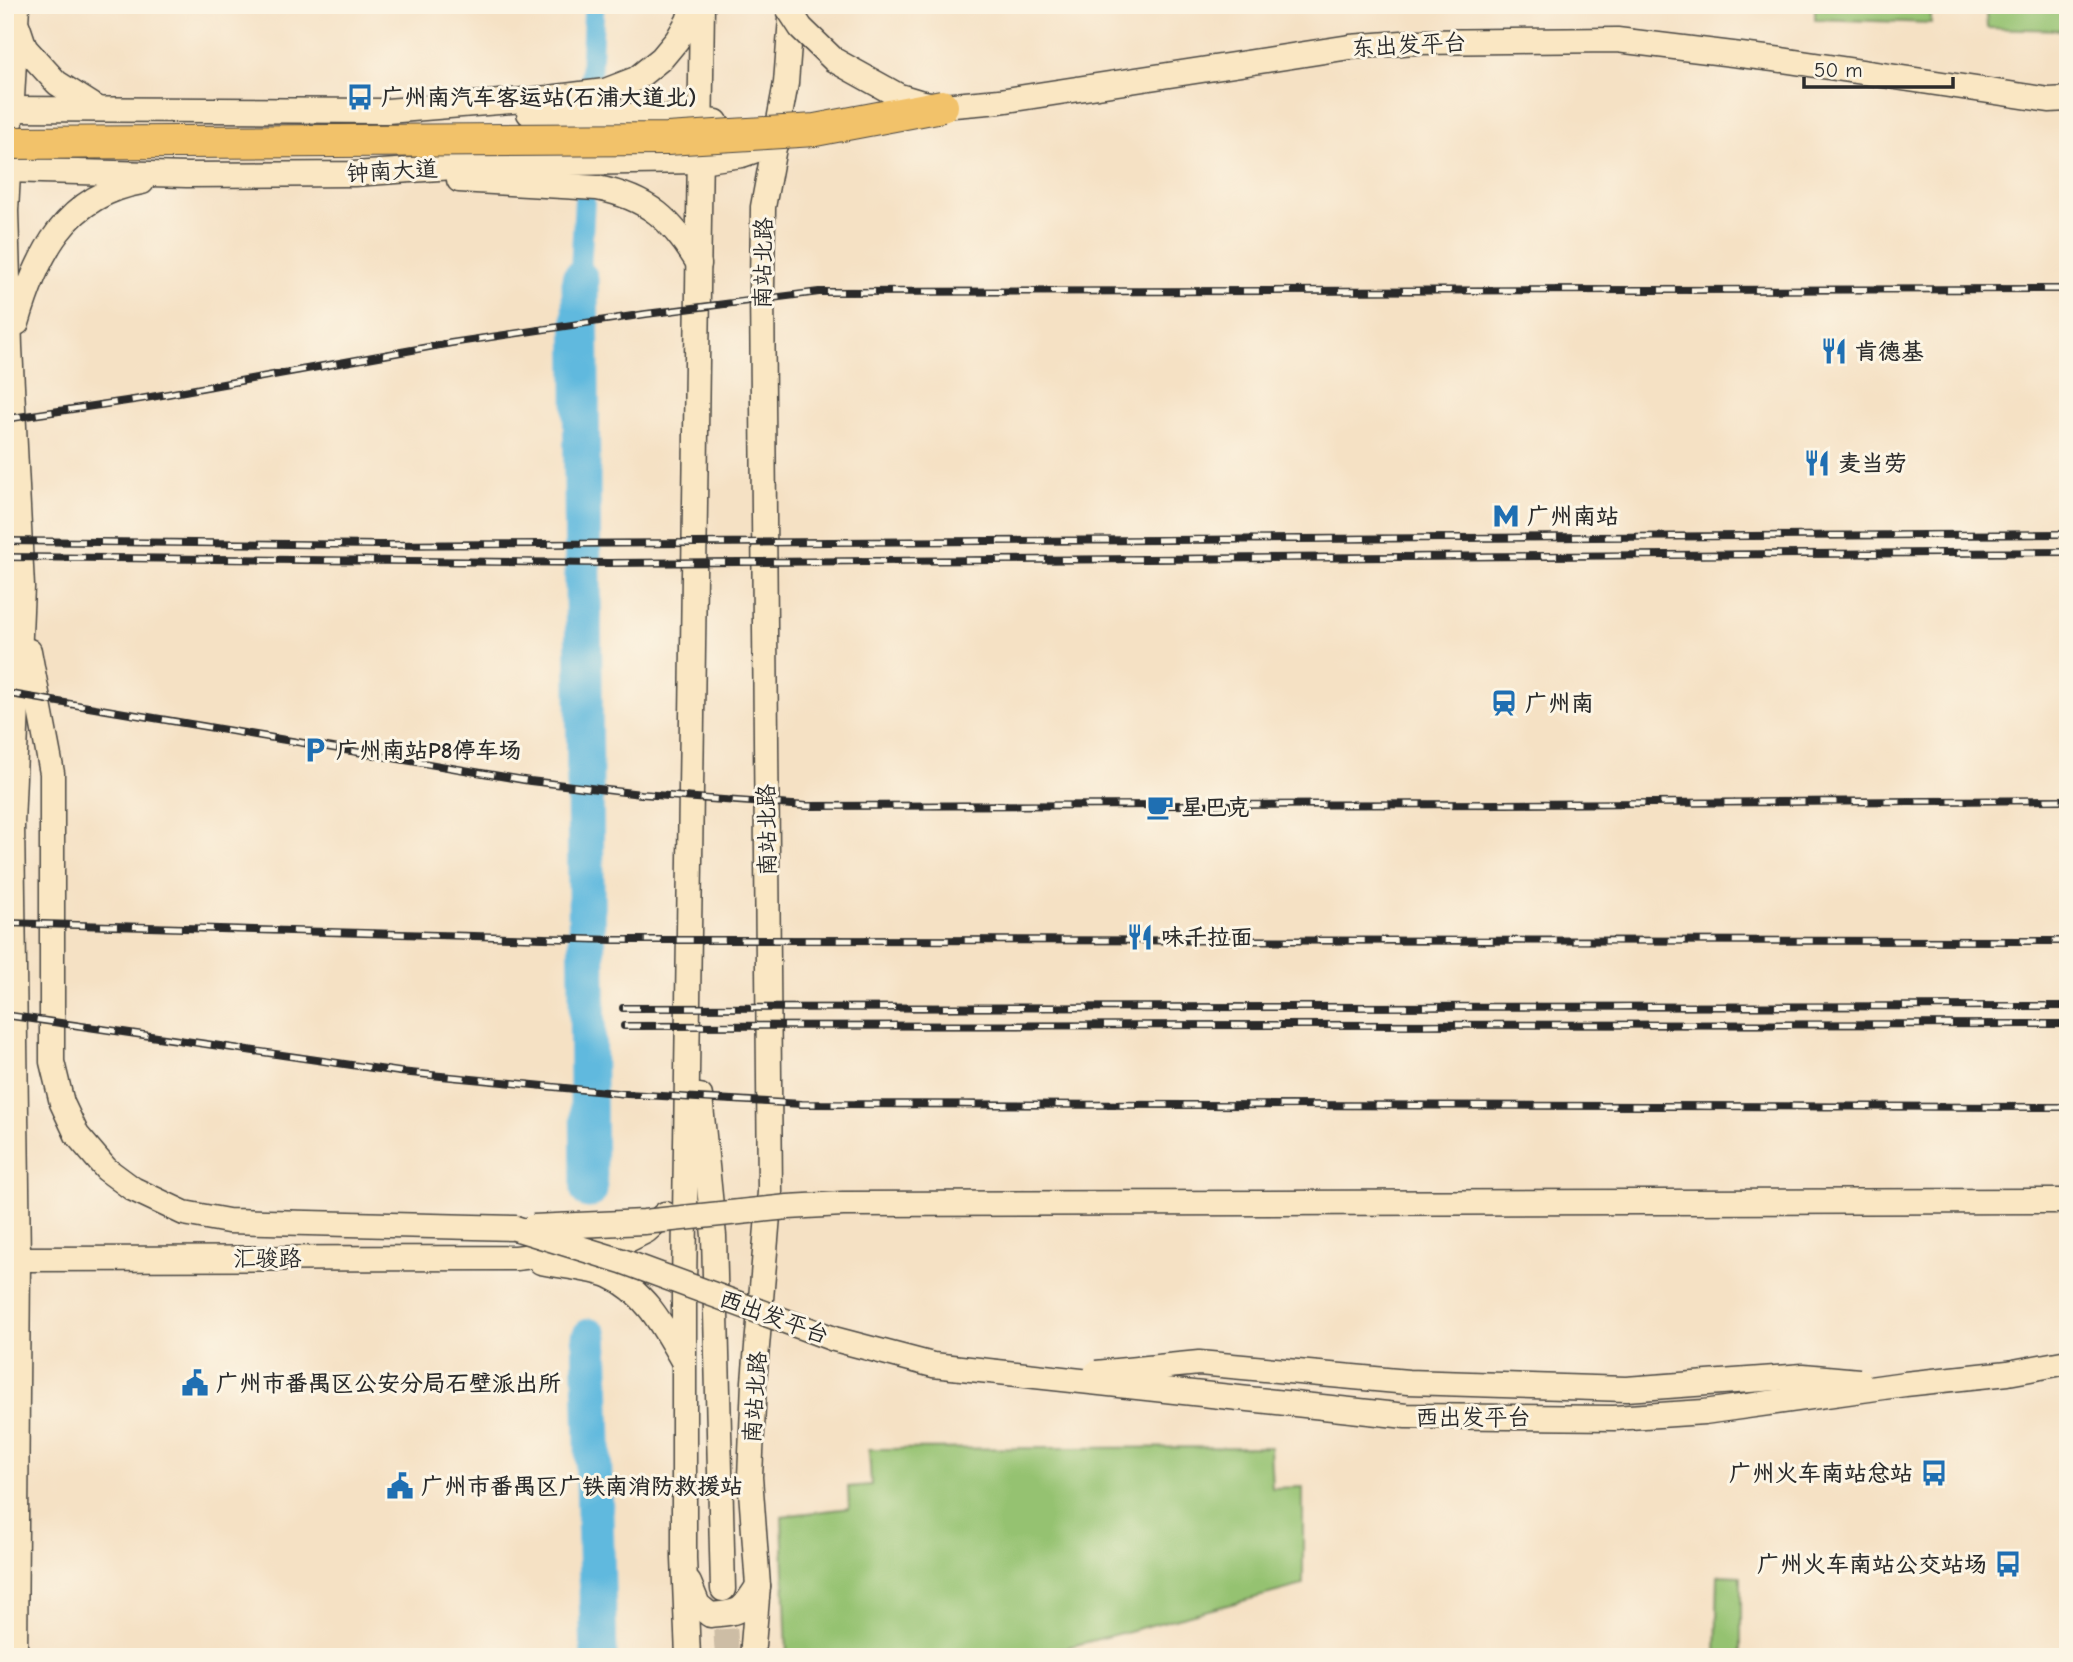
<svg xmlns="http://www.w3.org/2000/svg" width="2073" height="1662" font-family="'Comic Neue','LXGW WenKai TC',sans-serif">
	<rect width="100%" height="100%" fill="#fcf5e5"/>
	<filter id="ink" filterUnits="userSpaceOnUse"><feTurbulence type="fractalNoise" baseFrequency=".0143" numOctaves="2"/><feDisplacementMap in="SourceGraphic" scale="14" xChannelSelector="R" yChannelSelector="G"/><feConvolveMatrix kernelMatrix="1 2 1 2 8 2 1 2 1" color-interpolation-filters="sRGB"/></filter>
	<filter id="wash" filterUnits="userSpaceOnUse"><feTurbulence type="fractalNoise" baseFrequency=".00686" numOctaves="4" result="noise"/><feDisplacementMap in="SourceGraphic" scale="28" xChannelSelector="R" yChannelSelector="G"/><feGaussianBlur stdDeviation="1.57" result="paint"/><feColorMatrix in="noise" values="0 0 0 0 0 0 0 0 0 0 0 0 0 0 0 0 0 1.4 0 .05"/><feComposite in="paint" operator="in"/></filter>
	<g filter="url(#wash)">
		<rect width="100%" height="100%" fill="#f5e1c4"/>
		<g fill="#95c271" stroke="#60764e" stroke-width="2">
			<polygon points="1815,5 2068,5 2068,30 1987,28 1986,11 1931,11 1931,23 1815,19"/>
			<polygon points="1270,1447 1272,1488 1303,1487 1303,1585 1030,1657 787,1657 782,1516 849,1508 848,1487 871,1485 869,1449"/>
			<polygon points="1718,1575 1741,1576 1741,1657 1716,1657"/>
		</g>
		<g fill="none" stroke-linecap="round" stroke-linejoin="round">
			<g stroke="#60b9de" stroke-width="21">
				<polyline points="589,109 594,5"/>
				<polyline points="580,279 586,173"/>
			</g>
			<g stroke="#60b9de" stroke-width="37">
				<polyline points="580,279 589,1190"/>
				<polyline points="590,1337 599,1657"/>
			</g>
		</g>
	</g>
	<g filter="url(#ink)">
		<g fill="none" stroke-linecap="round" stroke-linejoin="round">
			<polyline stroke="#cdbda5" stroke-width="24" stroke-dasharray="24 12" stroke-linecap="butt" points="723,1593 727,1657"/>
			<g stroke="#494642" stroke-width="27">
				<g id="secondary">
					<polyline points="18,27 25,48 57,83 98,109"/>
					<polyline points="5,109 387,111 549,98 605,91 636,79 662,58 677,40 688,21 693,5"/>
					<path d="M 529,113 C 592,114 654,115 716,122"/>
					<polyline points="5,170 187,175 354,174 496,164 700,161 742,155 776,143"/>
					<path d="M 459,180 L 597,188 C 649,198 672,220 699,264"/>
					<path d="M 17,323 C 37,255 65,195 142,182"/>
					<polyline points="29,651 52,773 52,1062 62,1103 77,1135 106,1169 133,1189 184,1213 228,1221 515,1228"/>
					<polyline points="700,1096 714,1236 723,1589"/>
					<polyline points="18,1259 516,1258 606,1247 628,1240 646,1231 665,1214"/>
					<path d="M 541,1262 C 559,1266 595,1269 610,1276 C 646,1292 664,1328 683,1361"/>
					<path d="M 689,1583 L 698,1605 L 710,1615 C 741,1612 741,1613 758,1586"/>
					<polyline points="15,1657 18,1259 12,824 22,587 10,347 6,211 17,5"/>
					<polyline points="688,1657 684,1558 684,1288 702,5"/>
					<polyline points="752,1657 758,1586 750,1477 754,1382 770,1192 762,288 763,207 786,83 792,5"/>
				</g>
			</g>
			<use href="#secondary" stroke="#fae7c3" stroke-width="24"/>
			<g stroke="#2b2b2b" stroke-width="8">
				<g id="rail">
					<polyline points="5,419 140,399 451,343 646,314 819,292 2068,289"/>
					<polyline points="5,541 380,545 2068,534"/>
					<polyline points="5,557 609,563 2068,552"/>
					<polyline points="5,693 530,781 641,794 807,806 1505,804 2068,800"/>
					<polyline points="5,923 615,940 2068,941"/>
					<polyline points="623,1008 2068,1006"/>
					<polyline points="5,1015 400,1072 627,1094 802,1104 2068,1107"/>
					<polyline points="624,1026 2068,1024"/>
				</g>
			</g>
			<use href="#rail" stroke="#fcf5e5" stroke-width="5" stroke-dasharray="16" stroke-linecap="butt"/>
			<g stroke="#494642" stroke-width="27" stroke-linecap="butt">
				<g id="secondary-bridge">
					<polyline points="786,5 801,28 834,60 899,96 919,102 942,106 1000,101 1350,47 1415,42 1617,40 1782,60 2049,100 2068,99"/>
					<polyline points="533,1227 644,1222 788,1207 843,1204 2068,1201"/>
					<polyline points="515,1228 622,1261 834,1339 933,1365 1406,1416 1614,1418 1704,1412 1905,1384 2008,1373 2068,1362"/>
					<polyline points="1096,1373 1199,1363 1408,1382 1626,1389 1803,1376 1859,1381"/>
				</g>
			</g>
			<g stroke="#494642" stroke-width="34" stroke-linecap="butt">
				<polyline id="highway-bridge" points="5,143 667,139 815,130 942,106"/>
			</g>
			<use href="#secondary-bridge" stroke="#fae7c3" stroke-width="24"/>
			<use href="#highway-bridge" stroke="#f2c26a" stroke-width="32"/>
		</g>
	</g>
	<defs>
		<g id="bus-bare" transform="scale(2.1)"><path d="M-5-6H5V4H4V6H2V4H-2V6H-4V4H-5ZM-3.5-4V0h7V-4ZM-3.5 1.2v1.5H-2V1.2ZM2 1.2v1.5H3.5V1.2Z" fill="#1f6fb2" stroke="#fcf5e5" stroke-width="2.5" paint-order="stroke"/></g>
		<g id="restaurant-bare" transform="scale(2.1)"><path d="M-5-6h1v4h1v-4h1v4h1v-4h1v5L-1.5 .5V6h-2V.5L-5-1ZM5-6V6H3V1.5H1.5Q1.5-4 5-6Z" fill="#1f6fb2" stroke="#fcf5e5" stroke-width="2.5" paint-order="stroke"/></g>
		<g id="metro-bare" transform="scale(2.1)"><path d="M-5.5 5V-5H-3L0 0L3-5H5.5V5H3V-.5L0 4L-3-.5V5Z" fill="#1f6fb2" stroke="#fcf5e5" stroke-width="2.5" paint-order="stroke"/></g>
		<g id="station-bare" transform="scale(2.1)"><path d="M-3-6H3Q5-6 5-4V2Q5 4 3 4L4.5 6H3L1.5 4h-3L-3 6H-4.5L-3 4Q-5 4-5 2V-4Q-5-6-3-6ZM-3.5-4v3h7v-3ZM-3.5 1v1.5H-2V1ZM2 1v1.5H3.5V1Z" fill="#1f6fb2" stroke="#fcf5e5" stroke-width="2.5" paint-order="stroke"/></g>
		<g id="parking-bare" transform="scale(2.1)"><path d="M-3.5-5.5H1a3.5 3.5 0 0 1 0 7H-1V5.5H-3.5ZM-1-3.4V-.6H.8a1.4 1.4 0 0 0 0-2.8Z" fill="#1f6fb2" stroke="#fcf5e5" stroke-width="2.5" paint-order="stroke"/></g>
		<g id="cafe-bare" transform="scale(2.1)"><path d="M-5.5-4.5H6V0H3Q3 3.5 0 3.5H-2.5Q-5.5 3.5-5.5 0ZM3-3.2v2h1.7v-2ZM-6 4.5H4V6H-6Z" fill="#1f6fb2" stroke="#fcf5e5" stroke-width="2.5" paint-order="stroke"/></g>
		<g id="civic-bare" transform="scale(2.1)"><path d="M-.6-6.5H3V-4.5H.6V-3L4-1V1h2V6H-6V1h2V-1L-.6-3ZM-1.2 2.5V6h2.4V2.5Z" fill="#1f6fb2" stroke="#fcf5e5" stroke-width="2.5" paint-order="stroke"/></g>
	</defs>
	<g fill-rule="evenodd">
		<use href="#bus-bare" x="360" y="97"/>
		<use href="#restaurant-bare" x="1834" y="351"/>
		<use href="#restaurant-bare" x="1817" y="463"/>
		<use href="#metro-bare" x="1506" y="516"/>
		<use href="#station-bare" x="1504" y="703"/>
		<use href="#parking-bare" x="315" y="750"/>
		<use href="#cafe-bare" x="1160" y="807"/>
		<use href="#restaurant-bare" x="1140" y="937"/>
		<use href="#civic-bare" x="195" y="1383"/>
		<use href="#bus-bare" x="1934" y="1473"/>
		<use href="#civic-bare" x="400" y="1486"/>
		<use href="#bus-bare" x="2008" y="1564"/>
	</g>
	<g text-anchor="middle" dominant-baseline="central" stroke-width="6" stroke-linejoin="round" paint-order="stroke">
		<g font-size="23" fill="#2b2b2b" stroke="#fcf5e5">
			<text transform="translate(1409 45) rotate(-3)">东出发平台</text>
			<text transform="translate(392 171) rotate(-3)">钟南大道</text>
			<text transform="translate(763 263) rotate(-89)">南站北路</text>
			<text transform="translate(767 830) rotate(-91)">南站北路</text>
			<text x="267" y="1258">汇骏路</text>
			<text transform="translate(774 1317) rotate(20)">西出发平台</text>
			<text transform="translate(755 1397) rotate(-86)">南站北路</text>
			<text x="1473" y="1417">西出发平台</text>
		</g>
		<g font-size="23" font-weight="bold" fill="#2b2b2b" stroke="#fcf5e5" text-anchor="start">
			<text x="381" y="97">广州南汽车客运站(石浦大道北)</text>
			<text x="1855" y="351">肯德基</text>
			<text x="1838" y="463">麦当劳</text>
			<text x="1527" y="516">广州南站</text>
			<text x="1525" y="703">广州南</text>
			<text x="336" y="750">广州南站P8停车场</text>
			<text x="1181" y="807">星巴克</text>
			<text x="1161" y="937">味千拉面</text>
			<text x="216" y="1383">广州市番禺区公安分局石壁派出所</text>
			<text x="1913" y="1473" text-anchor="end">广州火车南站总站</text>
			<text x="421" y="1486">广州市番禺区广铁南消防救援站</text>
			<text x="1987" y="1564" text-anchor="end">广州火车南站公交站场</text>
		</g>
	</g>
	<rect width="2073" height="1662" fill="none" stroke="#fcf5e5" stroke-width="28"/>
	<path d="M1804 77v10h149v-10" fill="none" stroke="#2b2b2b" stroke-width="3.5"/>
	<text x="1814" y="77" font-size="21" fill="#2b2b2b" stroke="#fcf5e5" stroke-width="5" paint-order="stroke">50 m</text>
</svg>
